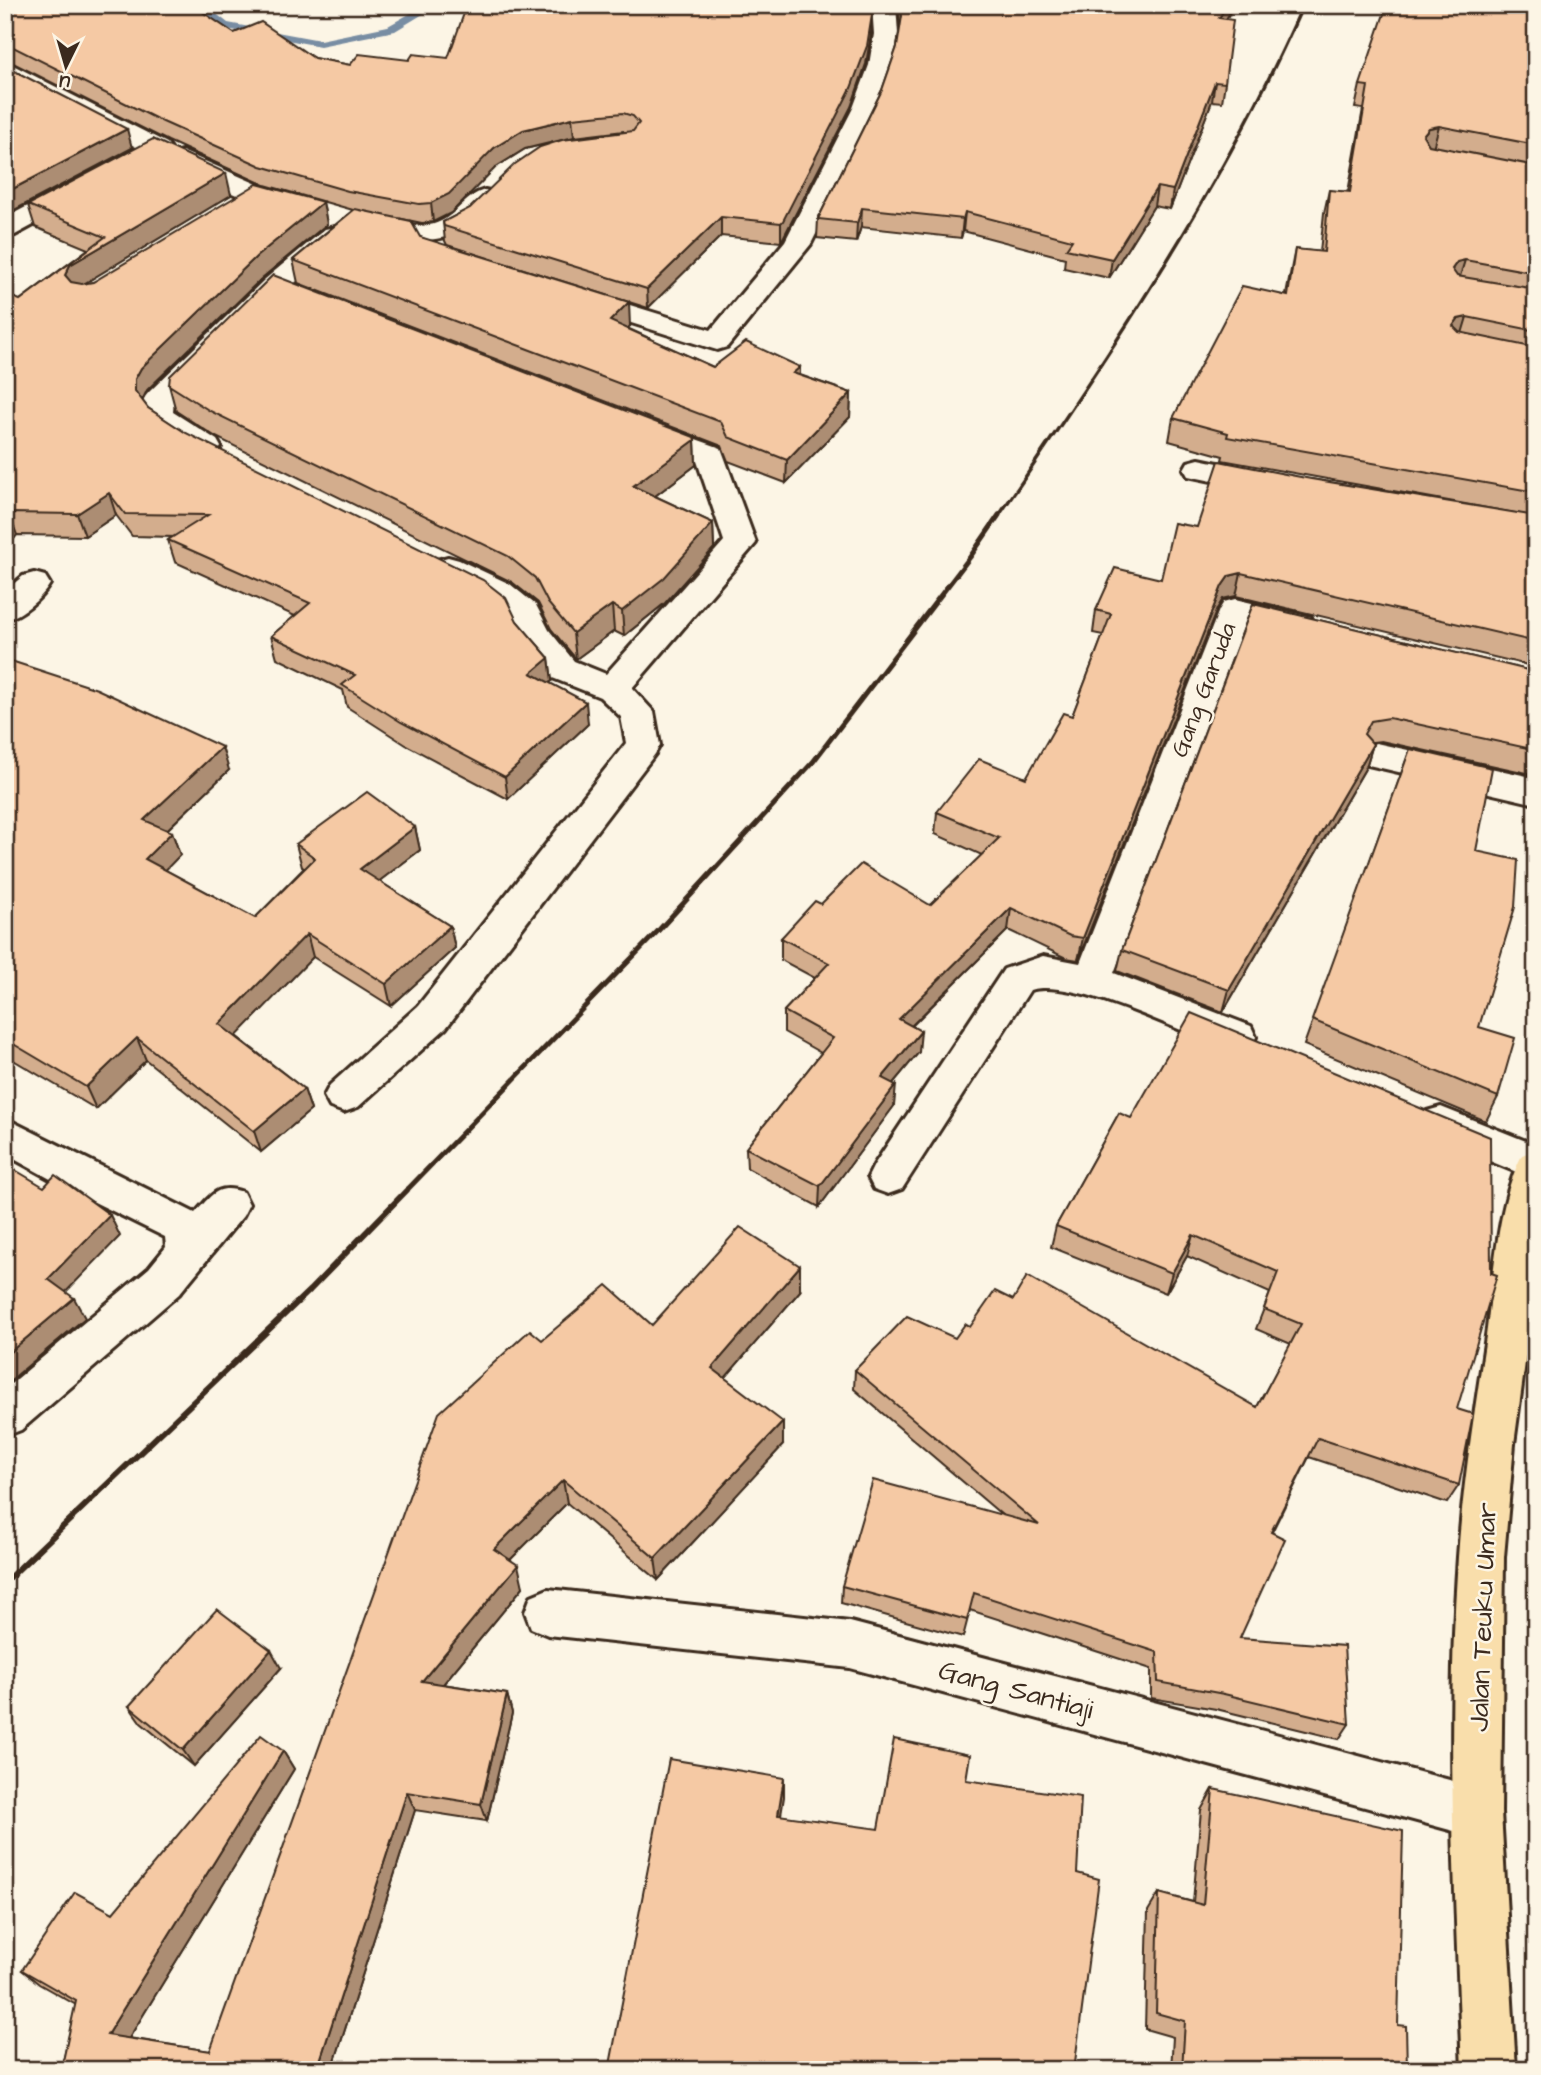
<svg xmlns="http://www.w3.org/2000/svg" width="1541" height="2075" font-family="'Architects Daughter',sans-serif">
	<rect width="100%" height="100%" fill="#fcf5e5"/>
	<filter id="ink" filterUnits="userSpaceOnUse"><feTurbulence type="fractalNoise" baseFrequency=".0143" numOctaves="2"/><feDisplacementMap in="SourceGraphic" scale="14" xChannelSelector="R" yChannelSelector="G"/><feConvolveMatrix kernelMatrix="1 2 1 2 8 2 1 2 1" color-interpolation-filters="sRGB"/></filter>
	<g filter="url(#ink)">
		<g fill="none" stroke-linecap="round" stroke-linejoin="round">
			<polygon fill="#788da3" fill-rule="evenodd" points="193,5 205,5 228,23 320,40 388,26 425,5 438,5 395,31 320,46 221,28"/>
			<g stroke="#3b2a1e" stroke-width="6">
				<g id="street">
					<polygon points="872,5 896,5 898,34 893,65 879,108 811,244 727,347 717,350 707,347 568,303 564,297 568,291 578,289 711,330 785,241 853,108 869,65 874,34"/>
					<path d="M 182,151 L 266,188 L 307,199 L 311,205 L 307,211 C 275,219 204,179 173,165 L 169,159 L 173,153 Z"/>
					<path d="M 485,190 L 494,192 L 498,198 C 461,252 413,243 357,230 L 354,224 L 357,218 C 380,213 405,229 429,225 C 453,222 464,195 485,190 Z"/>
					<path d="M 335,227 L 345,229 L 349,235 L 345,241 L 284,292 L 174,400 L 173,412 L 217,440 L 221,447 L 217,454 C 192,460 157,434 143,414 L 144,398 L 149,392 L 264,280 L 325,229 Z"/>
					<polygon points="648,422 721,448 756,543 632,688 654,712 660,745 655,754 446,1028 358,1107 344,1112 330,1107 324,1096 330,1085 418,1006 626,743 621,717 600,697 550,677 522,642 511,619 488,600 437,574 432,567 437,560 448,557 459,560 510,584 536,605 549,630 574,661 606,674 724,541 697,461 637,438 633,431 637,424"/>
					<polygon points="1199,459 1276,475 1280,482 1276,489 1265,492 1188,476 1184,469 1188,462"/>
					<path d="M 34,573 L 45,576 L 50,584 C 41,599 22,615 5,620 L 5,591 L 23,576 Z"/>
					<path d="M 1235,599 L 1311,617 L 1315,625 L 1311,633 L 1299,636 L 1246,624 L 1114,973 L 1251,1026 L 1256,1037 L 1251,1048 L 1237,1052 L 1223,1048 C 1180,1031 1072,977 1030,990 L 902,1189 L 888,1194 L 874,1189 L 868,1177 L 874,1165 L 1004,969 L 1043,956 L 1080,963 L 1219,610 L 1224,602 Z"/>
					<polygon points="1376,743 1536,778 1536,804 1364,764 1359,755 1364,746"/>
					<polygon points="1441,1107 1536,1145 1536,1180 1427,1135 1421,1123 1427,1111"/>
					<path d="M 5,1118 L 195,1213 C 212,1195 217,1183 243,1192 L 249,1204 L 243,1216 L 179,1294 L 21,1430 L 5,1436 L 5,1389 L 149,1268 L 166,1247 L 165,1237 L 74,1192 L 5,1154 Z"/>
					<polygon points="548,1589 850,1622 1476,1787 1494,1794 1501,1812 1494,1830 1476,1837 850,1668 548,1635 531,1628 525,1612 531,1596"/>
				</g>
			</g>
			<g stroke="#3b2a1e" stroke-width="6">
				<polygon id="secondary" points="5,61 167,143 171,148 167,153 15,235 5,237 5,218 138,148 5,78"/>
			</g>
			<g stroke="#3b2a1e" stroke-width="6">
				<path id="highway" d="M 1536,1150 L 1536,1281 L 1514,1444 L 1504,1557 L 1501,1812 L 1516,2070 L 1462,2070 C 1455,1899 1446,1728 1458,1557 C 1463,1483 1475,1409 1486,1336 C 1494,1280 1496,1206 1522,1155 Z"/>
			</g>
			<use href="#street" fill="#fcf5e5" fill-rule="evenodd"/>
			<use href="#secondary" fill="#fcf5e5" fill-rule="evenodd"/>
			<use href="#highway" fill="#f9deab" fill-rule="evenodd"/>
			<path stroke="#3b2a1e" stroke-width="3.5" d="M 998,517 C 1110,353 1223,188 1303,5"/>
			<polyline stroke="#3b2a1e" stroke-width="5" points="405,1192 657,932 813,762 970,557 999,515"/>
			<polyline stroke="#3b2a1e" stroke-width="6" points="5,1582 310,1290 407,1190"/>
		</g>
		<g fill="#d3ad8d" stroke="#3b2a1e" stroke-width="2">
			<polygon points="5,5 234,33 314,58 350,65 409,60 448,58 872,15 871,34 866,64 851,107 783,240 781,242 721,236 648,308 447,245 445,241 443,222 624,131 574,137 525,149 496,167 451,213 433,222 422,223 402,219 420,237 630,326 627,328 713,367 800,367 800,375 851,393 850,417 786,483 728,461 722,446 298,283 293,260 353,210 265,185 168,141 5,59"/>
			<polygon points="899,5 1234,5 1226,19 1225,83 1222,102 1212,101 1170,209 1154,206 1109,278 1064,268 1065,258 963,231 961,238 861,227 856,242 817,238 818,219 882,90 897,47 900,25"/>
			<polygon points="1536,5 1536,667 1236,596 1223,599 1217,609 1078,960 1066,958 1008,930 912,1026 919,1052 893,1083 894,1106 819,1207 747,1168 746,1148 821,1053 784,1032 784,1011 815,978 781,960 781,938 821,904 930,905 982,855 935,834 937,812 1026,778 1072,716 1103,635 1093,633 1096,610 1161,579 1197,527 1311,479 1526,515 1222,460 1223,456 1169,441 1173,418 1286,295 1295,249 1320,252 1324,213 1329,190 1348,192 1363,109 1355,108 1360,85"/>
			<polygon points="231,195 83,284 93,282 323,202 327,224 262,278 147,390 142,400 148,408 186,433 517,621 549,658 552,681 549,683 588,724 508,799 406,745 347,707 343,690 277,658 271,636 295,616 175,562 168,540 173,537 132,536 116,515 85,536 17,535 5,550 20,300 88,249 35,227 28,205"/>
			<polygon points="169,385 695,440 696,465 655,496 713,523 714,548 665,603 624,636 614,631 576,659 551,629 538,603 512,582 216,437 176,411"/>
			<polygon points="1253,604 1536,672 1536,775 1381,741 1372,742 1373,744 1366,767 1223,1012 1117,971 1122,950"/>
			<polygon points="5,659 229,770 167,830 172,832 180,855 165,870 255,918 304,868 302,867 296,844 415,827 420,850 379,881 450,926 455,948 391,1006 313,957 236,1036 304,1089 311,1110 261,1152 146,1060 96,1109 5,1055"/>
			<polygon points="1410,749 1476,851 1479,1027 1498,1097 1486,1121 1304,1045"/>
			<polygon points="1119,1113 1457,1409 1459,1485 1447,1503 1309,1457 1272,1532 1240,1638 1349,1724 1339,1739 1216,1709 1151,1698 1151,1669 970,1610 963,1637 841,1603 842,1586 1002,1515 854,1389 855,1370 955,1338 1013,1300 1257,1407 1291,1344 1256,1329 1270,1293 1187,1256 1166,1293 1051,1247 1056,1226"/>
			<polygon points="800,1291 725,1378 783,1445 658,1580 567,1503 510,1560 523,1587 443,1684 507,1694 512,1713 487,1821 415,1810 332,2070 61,2070 76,2005 39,1984 22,1970 113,1913 283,1751 294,1769 129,2038 210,2051 542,1340 652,1325"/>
			<polygon points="281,1668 194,1766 141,1723 129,1706"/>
			<polygon points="1213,1789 1398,2025 1407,2070 1171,2070 1173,2037 1145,2029 1148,1911 1159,1893 1193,1902 1201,1810"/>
		</g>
		<g fill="#ac8d73" stroke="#3b2a1e" stroke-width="2">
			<polygon points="1227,5 1234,5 1216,37 1219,18"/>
			<polygon points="872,15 871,34 866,64 851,107 781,242 781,223"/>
			<polygon points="1215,82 1212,101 1170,209 1173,190"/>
			<polygon points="572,118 574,137 525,149 496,167 451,213 433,222 431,203 494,148 523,130"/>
			<polygon points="1439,126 1433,148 1417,158 1423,135 1429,128"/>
			<polygon points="127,129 132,148 5,215 5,193"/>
			<polygon points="226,173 231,195 77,288 72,297 65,275 70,265"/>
			<polygon points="1157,187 1154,206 1109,278 1112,259"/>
			<polygon points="323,202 327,224 262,278 147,390 142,401 135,391 135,379 141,368 257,256"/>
			<polygon points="862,208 861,227 856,242 857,223"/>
			<polygon points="965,212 963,231 961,238 963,219"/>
			<polygon points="721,217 721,236 648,308 647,289"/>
			<polygon points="1465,260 1458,283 1452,269 1457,262"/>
			<polygon points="629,302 630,326 612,344 610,321"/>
			<polygon points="1467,317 1460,340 1453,326 1458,319"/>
			<polygon points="800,367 800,390 793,373"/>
			<polygon points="851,393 850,417 786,483 787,460"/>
			<polygon points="695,440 696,465 635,511 633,486"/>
			<polygon points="109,493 116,515 85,536 77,514"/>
			<polygon points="9,513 17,535 5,550 5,517"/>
			<polygon points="713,523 714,548 665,603 624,636 622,611"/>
			<polygon points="1241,573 1236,596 1223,599 1217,609 1078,960 1083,938 1222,586 1229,576"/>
			<polygon points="612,605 614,631 576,659 573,633"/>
			<polygon points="549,658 552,681 534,695 531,673"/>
			<polygon points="586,702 588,724 508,799 505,777"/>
			<polygon points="1373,744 1366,767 1223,1012 1229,990"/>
			<polygon points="222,747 229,770 153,843 144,820"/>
			<polygon points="415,827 420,850 365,892 360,869"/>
			<polygon points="172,832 180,855 154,882 145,859"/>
			<polygon points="1011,908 1008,930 897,1040 899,1019"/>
			<polygon points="450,926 455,948 391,1006 386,984"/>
			<polygon points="307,934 313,957 227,1046 219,1024"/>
			<polygon points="921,1031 919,1052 880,1099 882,1078"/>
			<polygon points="137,1038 146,1060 96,1109 86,1087"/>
			<polygon points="896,1085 894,1106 819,1207 820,1186"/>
			<polygon points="304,1089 311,1110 261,1152 254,1131"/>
			<polygon points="110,1215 120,1236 59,1299 48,1279"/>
			<polygon points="1193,1235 1187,1256 1166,1293 1172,1273"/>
			<polygon points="800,1266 800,1291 713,1392 712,1368"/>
			<polygon points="74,1298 85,1318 5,1385 5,1356"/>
			<polygon points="783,1422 783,1445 658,1580 655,1558"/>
			<polygon points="563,1480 567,1503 500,1570 494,1549"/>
			<polygon points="518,1565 523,1587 430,1700 422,1681"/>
			<polygon points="271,1650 281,1668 194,1766 183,1750"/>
			<polygon points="507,1694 512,1713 487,1821 481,1804"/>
			<polygon points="283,1751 294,1769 123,2048 107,2035"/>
			<polygon points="784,1778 784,1797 778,1833 778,1815"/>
			<polygon points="407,1792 415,1810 332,2070 317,2070"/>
		</g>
		<g fill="#f5c9a4" stroke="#3b2a1e" stroke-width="2">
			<polygon points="5,5 192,5 234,33 261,22 314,58 350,65 359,54 409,60 413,54 448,58 467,5 872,5 872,15 867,46 851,88 783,221 781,223 721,217 647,289 444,226 443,222 470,208 515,164 540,147 562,140 633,131 639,123 633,116 623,113 572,118 523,130 494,148 449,194 431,203 419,204 348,191 261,166 163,122 5,43"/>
			<polygon points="901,5 1227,5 1219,18 1233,20 1225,83 1215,82 1173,190 1157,187 1112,259 1066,249 1072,240 965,212 963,219 862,208 857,223 818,219 882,90 897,47 902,16"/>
			<polygon points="1387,5 1536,5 1536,145 1439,126 1429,128 1423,135 1429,145 1536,166 1536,273 1465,260 1457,262 1452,269 1457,276 1536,289 1536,331 1467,317 1458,319 1453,326 1459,332 1536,348 1536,492 1227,437 1228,433 1173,418 1242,286 1288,296 1295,249 1324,252 1329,190 1350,192 1368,86 1360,85"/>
			<polygon points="5,66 127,129 5,193"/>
			<polygon points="153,139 226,173 70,265 65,275 71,282 82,284 93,282 257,184 323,202 257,256 141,368 135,379 135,391 148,408 186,433 483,580 506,598 517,621 549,658 531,673 586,702 505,777 401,722 342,685 355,675 271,636 310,603 168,540 208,515 125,514 109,493 77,514 9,513 5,517 5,294 20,300 105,237 28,205"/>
			<polygon points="355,209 411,221 420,237 629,302 610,321 713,367 746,342 800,367 793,373 851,393 787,460 728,437 721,422 293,260"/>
			<polygon points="273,275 694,437 695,440 633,486 713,523 664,578 622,611 612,605 573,633 548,603 535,578 508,556 210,411 169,385 170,376"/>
			<polygon points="1219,461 1311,479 1536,516 1536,642 1241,573 1229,576 1222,586 1083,938 1070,936 1011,908 899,1019 921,1031 882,1078 896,1085 820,1186 746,1148 833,1038 784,1011 829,963 781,938 815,901 821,904 861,864 930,905 999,838 937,812 979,759 1026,778 1063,713 1072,716 1111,614 1096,610 1115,568 1161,579 1174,523 1197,527"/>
			<polygon points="1253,604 1536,672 1536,750 1389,718 1371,721 1364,734 1373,744 1229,990 1122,950"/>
			<polygon points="5,659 97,689 222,747 144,820 172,832 145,859 255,918 315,858 296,844 367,792 415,827 360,869 450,926 386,984 307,934 219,1024 304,1089 254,1131 137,1038 86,1087 5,1039"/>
			<polygon points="1410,749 1492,768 1476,851 1518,860 1515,907 1479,1027 1515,1038 1498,1097 1312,1020"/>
			<polygon points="1191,1013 1490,1137 1491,1273 1497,1275 1457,1409 1473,1414 1459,1485 1318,1438 1271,1532 1285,1539 1240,1638 1344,1646 1349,1724 1224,1694 1158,1682 1157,1652 974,1593 967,1620 842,1586 873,1480 1039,1525 855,1370 907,1316 955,1338 965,1324 970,1327 995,1291 1013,1300 1027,1276 1257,1407 1301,1324 1264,1309 1278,1272 1193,1235 1172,1273 1056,1226 1119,1113 1131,1118"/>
			<polygon points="5,1164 44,1187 55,1175 110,1215 48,1279 74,1298 5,1356"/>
			<polygon points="740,1227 800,1266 712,1368 783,1422 655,1558 563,1480 494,1549 518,1565 422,1681 507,1694 481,1804 407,1792 317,2070 61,2070 76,2001 22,1970 75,1892 113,1913 261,1735 283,1751 107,2035 210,2051 439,1413 530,1330 542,1340 607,1285 652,1325"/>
			<polygon points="217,1609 271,1650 183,1750 129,1706"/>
			<polygon points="894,1739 970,1755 966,1780 1081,1797 1077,1873 1099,1879 1074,2070 609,2070 669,1759 784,1778 778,1815 878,1829"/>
			<polygon points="1213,1789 1403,1831 1398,2025 1406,2026 1407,2070 1182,2070 1185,2021 1156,2013 1159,1893 1203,1905"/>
		</g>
	</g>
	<g text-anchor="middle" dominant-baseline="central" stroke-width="5" stroke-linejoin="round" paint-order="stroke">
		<g font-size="24" fill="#3b2a1e" stroke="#fcf5e5">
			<text transform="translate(1204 690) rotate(-69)">Gang Garuda</text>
		</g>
		<g font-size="28" fill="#3b2a1e" stroke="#fcf5e5">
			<text transform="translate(1483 1617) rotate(-88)">Jalan Teuku Umar</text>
			<text transform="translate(1016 1690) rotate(15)">Gang Santiaji</text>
		</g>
	</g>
	<rect width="1541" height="2075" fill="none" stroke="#fcf5e5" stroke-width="28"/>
	<rect x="14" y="14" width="1513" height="2047" fill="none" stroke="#3b2a1e" stroke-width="2.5" filter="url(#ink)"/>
	<g transform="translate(66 66) rotate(185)" stroke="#fcf5e5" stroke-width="5" paint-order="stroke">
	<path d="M0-5L12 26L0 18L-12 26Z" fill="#3b2a1e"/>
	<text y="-10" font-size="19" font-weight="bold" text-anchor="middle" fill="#3b2a1e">U</text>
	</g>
</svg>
